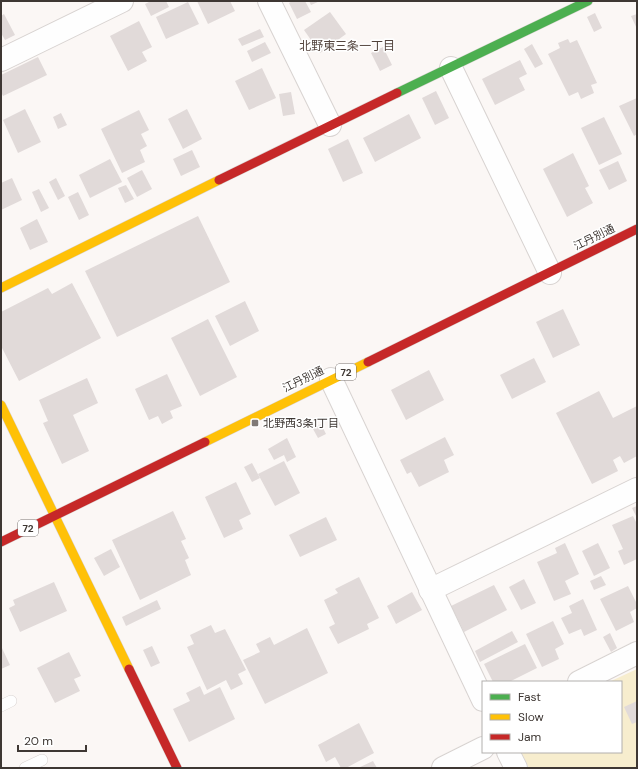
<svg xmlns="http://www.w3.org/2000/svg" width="638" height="769" font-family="'DM Sans','Noto Sans JP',sans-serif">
	<rect width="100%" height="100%" fill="#fbf7f5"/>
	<polygon fill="#f7edce" points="637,669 637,768 529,768 521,752 621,752 621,682 609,682"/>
	<g fill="#e1dad9">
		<polygon points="151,1 166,1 169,7 151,16 145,4"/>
		<polygon points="197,1 230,1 235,11 208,24"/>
		<polygon points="292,1 305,1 311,12 297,19 289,3"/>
		<polygon points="309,1 320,1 311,5"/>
		<polygon points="188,2 199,24 166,39 156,17"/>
		<polygon points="330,12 346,34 320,53 304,30"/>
		<polygon points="595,13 602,28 594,32 587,17"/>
		<polygon points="4,14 15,35 5,40 1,33 1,16"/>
		<polygon points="637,14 637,29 631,16"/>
		<polygon points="139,21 152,47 142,52 147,61 128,71 110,36"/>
		<polygon points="260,29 264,37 242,46 238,39"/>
		<polygon points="568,39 570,43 577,40 597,83 591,85 594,93 581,99 578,92 569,96 548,54 560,48 558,43"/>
		<polygon points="265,42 271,53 252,62 247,51"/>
		<polygon points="532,44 543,64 535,68 524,49"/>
		<polygon points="383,47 392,65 380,71 371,53"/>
		<polygon points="38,57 47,75 3,96 1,92 1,75"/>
		<polygon points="520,60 527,74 519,78 525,90 495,105 482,79"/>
		<polygon points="262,68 276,98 249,110 235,81"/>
		<polygon points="436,91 449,118 435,125 422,98"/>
		<polygon points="291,92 295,114 283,116 279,94"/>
		<polygon points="637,98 637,134 634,136 619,106"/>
		<polygon points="25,109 41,142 18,153 3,120"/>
		<polygon points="187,109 202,139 183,149 168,119"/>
		<polygon points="139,110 149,130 141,134 147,146 140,150 145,162 122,173 101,129"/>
		<polygon points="61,113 67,125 58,129 53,117"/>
		<polygon points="409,114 421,138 375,162 363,138"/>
		<polygon points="604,117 622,154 599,165 581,128"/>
		<polygon points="348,139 363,173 343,182 328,149"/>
		<polygon points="192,150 200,167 181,176 173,159"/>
		<polygon points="573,153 589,186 585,188 593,203 567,217 543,169"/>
		<polygon points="110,159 122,182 90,198 79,175"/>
		<polygon points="618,161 627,181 609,190 599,170"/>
		<polygon points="142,170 152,189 137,197 127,178"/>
		<polygon points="12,178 22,200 1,210 1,183"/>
		<polygon points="56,178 65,196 58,200 49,182"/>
		<polygon points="126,185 134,199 125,203 118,188"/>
		<polygon points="39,189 49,208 41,212 32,192"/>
		<polygon points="78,192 89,215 79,220 68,197"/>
		<polygon points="198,216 230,282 117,337 85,271"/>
		<polygon points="37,219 48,242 30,250 20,228"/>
		<polygon points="72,283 101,338 19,381 1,346 1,312 48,288 52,294"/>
		<polygon points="245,301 259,331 230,346 215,316"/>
		<polygon points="563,309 580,345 553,358 536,322"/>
		<polygon points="208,319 237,377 200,396 171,338"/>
		<polygon points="534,358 546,382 512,399 500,375"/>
		<polygon points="429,370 444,400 406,420 391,390"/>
		<polygon points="167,374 182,406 170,411 173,418 162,424 158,416 149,420 135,389"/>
		<polygon points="87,378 98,403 73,415 89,451 62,464 43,423 48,421 39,400"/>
		<polygon points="599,391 613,418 637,406 637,456 624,463 620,456 613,460 618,471 592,484 556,413"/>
		<polygon points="321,424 326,434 318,438 313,429"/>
		<polygon points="445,437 454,455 444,460 449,472 419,487 411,472 407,474 400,460"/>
		<polygon points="287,438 296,457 287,462 284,455 274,460 268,449"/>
		<polygon points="284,461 300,493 275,506 258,474"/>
		<polygon points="252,463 260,478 252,482 244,467"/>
		<polygon points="236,482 251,514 239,520 243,529 224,538 205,497"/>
		<polygon points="637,506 637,518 632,508"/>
		<polygon points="173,511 186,539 181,541 189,558 185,560 191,575 140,600 112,540"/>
		<polygon points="633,516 637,524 637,559 624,565 618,551 623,549 612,525"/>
		<polygon points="326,517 337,540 300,557 289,535"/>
		<polygon points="565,543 579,574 565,581 571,594 554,601 537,562 557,553 555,548"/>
		<polygon points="598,543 610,568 594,576 582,551"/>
		<polygon points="111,549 120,567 104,576 94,558"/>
		<polygon points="601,576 606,585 594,590 590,581"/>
		<polygon points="359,577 379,618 367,624 369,629 338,644 329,627 335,624 324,600 338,593 335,589"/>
		<polygon points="524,579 536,603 521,610 509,587"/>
		<polygon points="54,582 67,611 20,632 9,608 15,605 13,600"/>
		<polygon points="494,585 507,610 464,632 451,606"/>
		<polygon points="628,586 637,604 637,608 630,612 634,622 616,631 600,599"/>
		<polygon points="412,592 422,610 396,624 387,606"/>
		<polygon points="583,599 597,630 584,636 581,629 569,634 561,618 572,613 569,606"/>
		<polygon points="157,600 161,609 126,626 122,617"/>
		<polygon points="553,621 564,644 555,649 559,659 542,667 526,634"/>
		<polygon points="211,625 215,633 225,629 246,670 238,674 243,684 231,690 226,680 207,690 187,647 194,644 190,635"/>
		<polygon points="307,628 328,673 265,704 243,660 260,652 256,644 270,637 274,645"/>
		<polygon points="512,631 518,642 480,662 475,651"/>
		<polygon points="610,633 617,648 611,652 603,637"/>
		<polygon points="525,644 537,668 509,682 493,682 484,664"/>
		<polygon points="1,646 10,665 1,669"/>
		<polygon points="152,646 160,663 151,667 143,650"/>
		<polygon points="69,652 81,676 74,679 80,691 55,703 37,668"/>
		<polygon points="200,686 204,695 220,687 235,719 189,742 173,709 190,701 186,693"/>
		<polygon points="637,701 637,722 632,724 624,707"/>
		<polygon points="359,723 374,753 346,768 341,768 335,757 326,762 318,745"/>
		<polygon points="373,761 377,768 358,768"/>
	</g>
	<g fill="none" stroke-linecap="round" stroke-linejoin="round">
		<g stroke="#d8d3d1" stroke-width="12">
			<g id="lane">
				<polyline points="1,706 11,701"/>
				<polyline points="25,768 42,760"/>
			</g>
		</g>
		<g stroke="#d8d3d1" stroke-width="24">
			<g id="street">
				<polyline points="269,1 330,125"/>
				<polyline points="1,60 122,1"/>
				<polyline points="451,68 550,273"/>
				<polyline points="331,379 483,700"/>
				<polyline points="430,590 637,489"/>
				<polyline points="579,682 637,653"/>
				<polyline points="508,752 516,768"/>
				<polyline points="443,768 483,748"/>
			</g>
		</g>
		<g stroke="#d8d3d1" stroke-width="10">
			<polyline id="fast" points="397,93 588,1"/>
		</g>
		<g stroke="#d8d3d1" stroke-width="10">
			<g id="slow">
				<polyline points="1,288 219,180"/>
				<polyline points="1,405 129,669"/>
				<polyline points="205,442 368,362"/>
			</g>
		</g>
		<g stroke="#d8d3d1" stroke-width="10">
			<g id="jam">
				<polyline points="219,180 397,93"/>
				<polyline points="368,362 637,229"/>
				<polyline points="1,542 205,442"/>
				<polyline points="129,669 177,768"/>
			</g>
		</g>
		<use href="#lane" stroke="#fefefe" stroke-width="11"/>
		<use href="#street" stroke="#fefefe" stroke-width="22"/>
		<use href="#fast" stroke="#4caf50" stroke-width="9"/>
		<use href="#slow" stroke="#ffc107" stroke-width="9"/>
		<use href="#jam" stroke="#c62828" stroke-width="9"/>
	</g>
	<rect fill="#807a77" stroke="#fff" stroke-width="1.5" x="251" y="419" width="8" height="8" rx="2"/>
	<g text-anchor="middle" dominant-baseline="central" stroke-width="3" stroke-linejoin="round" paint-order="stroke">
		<g fill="#fff" stroke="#787370" stroke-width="1">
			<rect x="336" y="364" width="20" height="16" rx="3"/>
			<rect x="18" y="520" width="20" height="16" rx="3"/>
		</g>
		<g font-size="10" font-weight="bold" fill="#3e3733">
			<text x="346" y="372">72</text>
			<text x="28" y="528">72</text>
		</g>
		<g font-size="11" fill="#3e3733" stroke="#fff">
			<text transform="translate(594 237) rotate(-26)">江丹別通</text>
			<text transform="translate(303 379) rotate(-26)">江丹別通</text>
		</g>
		<g font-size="11" fill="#3e3733" stroke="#fff" text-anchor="start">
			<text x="263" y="423">北野西3条1丁目</text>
		</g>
		<g font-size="12" fill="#53443d" stroke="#fff">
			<text x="347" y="46">北野東三条一丁目</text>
		</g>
	</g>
	<rect width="638" height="769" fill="none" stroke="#3e3733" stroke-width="4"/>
	<rect x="482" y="681" width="140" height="72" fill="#ffffff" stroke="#b2afad"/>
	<rect x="490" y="694" width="20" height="6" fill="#4caf50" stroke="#b2afad"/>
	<text x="518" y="701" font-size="12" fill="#3e3733">Fast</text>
	<rect x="490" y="714" width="20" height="6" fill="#ffc107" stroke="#b2afad"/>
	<text x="518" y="721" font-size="12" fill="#3e3733">Slow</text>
	<rect x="490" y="734" width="20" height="6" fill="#c62828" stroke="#b2afad"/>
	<text x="518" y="741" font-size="12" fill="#3e3733">Jam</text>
	<path d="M18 745v6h68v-6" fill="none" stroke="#3e3733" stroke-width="2"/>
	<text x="24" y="745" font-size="12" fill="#3e3733" stroke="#ffffff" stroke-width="3" paint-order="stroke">20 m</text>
</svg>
